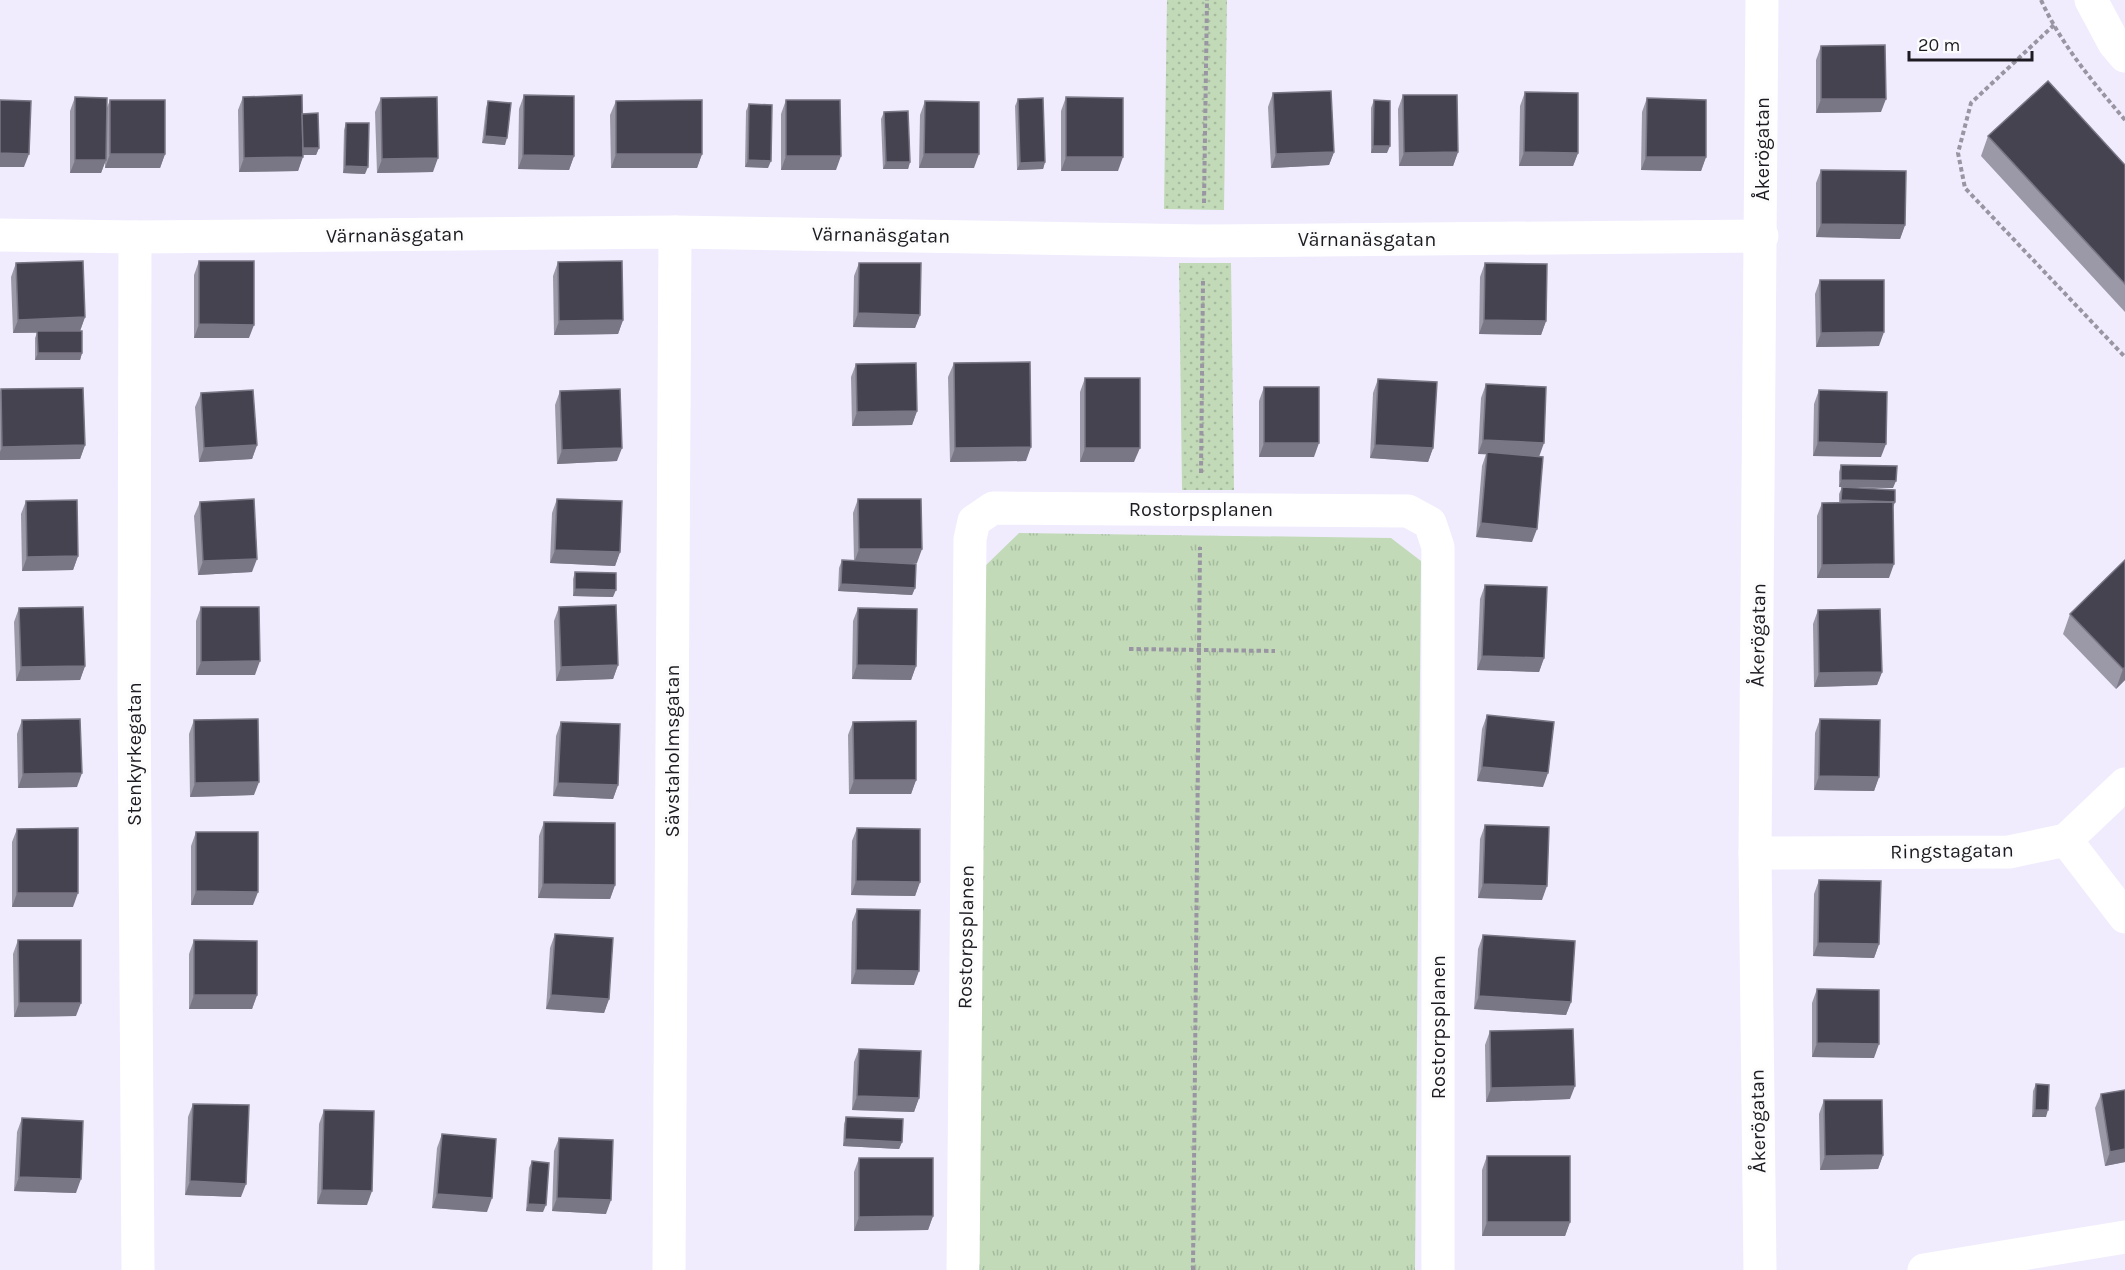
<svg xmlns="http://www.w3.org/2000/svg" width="2125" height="1270" font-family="Karla,sans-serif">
	<defs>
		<pattern id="grass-dots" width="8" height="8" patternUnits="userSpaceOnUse" patternTransform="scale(1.5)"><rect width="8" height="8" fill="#c2dab8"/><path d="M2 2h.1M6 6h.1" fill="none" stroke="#a6ba9e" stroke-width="1.8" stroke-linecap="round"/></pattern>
		<pattern id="park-tufts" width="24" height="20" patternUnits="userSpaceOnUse" patternTransform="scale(1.5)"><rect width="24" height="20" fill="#c2dab8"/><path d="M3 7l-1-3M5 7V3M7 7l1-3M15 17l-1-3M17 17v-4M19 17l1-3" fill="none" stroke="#a6ba9e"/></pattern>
	</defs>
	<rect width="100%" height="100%" fill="#f0ecfe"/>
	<g fill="url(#grass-dots)">
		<polygon points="1167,0 1227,0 1224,210 1164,209"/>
		<polygon points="1179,263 1231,263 1234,490 1182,490"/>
	</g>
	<polygon fill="url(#park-tufts)" points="1019,533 1391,538 1421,561 1415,1270 979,1270 983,568"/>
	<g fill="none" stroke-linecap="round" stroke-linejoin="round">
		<g stroke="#9995a2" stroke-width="4" stroke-dasharray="4.5 3" stroke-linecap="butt">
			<path d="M 2041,0 C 2062,46 2093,82 2125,120"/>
			<polyline points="2054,25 1971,103 1958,153 1965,188 2125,357"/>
			<polyline points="1204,203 1207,0"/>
			<polyline points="1201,473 1203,280"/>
			<polyline points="1129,649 1275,651"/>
			<polyline points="1193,1270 1200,547"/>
		</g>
		<g stroke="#fff" stroke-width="33">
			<polyline points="2091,0 2114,43 2125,56"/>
			<polyline points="0,235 135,237 675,232 1203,241 1762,236"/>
			<polyline points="135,237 134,690 138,1270"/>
			<polyline points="2066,840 2125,917"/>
			<polyline points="1755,853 2009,852 2066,840 2125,784"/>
			<polyline points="669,1270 675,232"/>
			<polyline points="963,1270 970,539 974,521 993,508 1408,511 1430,523 1438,547 1438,1270"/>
			<polyline points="1760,1270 1755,853 1762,0"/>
			<polyline points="1924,1270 2125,1237"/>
		</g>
	</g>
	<g fill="#9b98a8">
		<polygon points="1821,46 1881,112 1816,113 1816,60"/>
		<polygon points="1525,92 1578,153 1573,166 1519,166 1520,106"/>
		<polygon points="1273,93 1334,152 1329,165 1271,168 1268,107"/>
		<polygon points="524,95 574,156 569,170 518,169 519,109"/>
		<polygon points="1403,95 1458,152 1453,166 1399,166 1398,109"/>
		<polygon points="75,97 106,110 110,100 165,154 160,168 105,168 105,162 101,173 70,173 70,111"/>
		<polygon points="243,97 302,114 319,148 316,155 303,155 298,171 239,172 238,110"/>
		<polygon points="1066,97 1118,171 1061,171 1061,111"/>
		<polygon points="381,98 433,172 377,173 375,112"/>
		<polygon points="1647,98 1706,157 1701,171 1641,170 1642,112"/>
		<polygon points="1018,99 1045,162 1043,169 1017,170 1015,106"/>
		<polygon points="786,100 836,170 781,170 781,114"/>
		<polygon points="1374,100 1387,153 1371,153 1371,108"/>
		<polygon points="488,101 505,145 482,143 486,108"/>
		<polygon points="616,101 702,154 697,168 611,168 610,115"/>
		<polygon points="925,101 974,168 919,168 920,115"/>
		<polygon points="749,104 768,168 745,167 746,111"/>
		<polygon points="884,112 910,162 908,169 883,169 881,119"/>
		<polygon points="346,123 365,174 343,173 344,130"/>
		<polygon points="1988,136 2125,165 2125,312 1981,156"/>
		<polygon points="1821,170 1905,225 1900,239 1816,237 1816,183"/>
		<polygon points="199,261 249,338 194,338 194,275"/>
		<polygon points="558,262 623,320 618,334 554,335 553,276"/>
		<polygon points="16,263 85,317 80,331 82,353 80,360 35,360 35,338 37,333 13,333 11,277"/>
		<polygon points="859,263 920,315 915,328 853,327 854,276"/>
		<polygon points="1485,263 1546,321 1541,335 1479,334 1480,277"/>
		<polygon points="1820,280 1879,346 1816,347 1815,294"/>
		<polygon points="954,363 1026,461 950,462 948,377"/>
		<polygon points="856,364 917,411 912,425 852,426 851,377"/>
		<polygon points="1085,378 1134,462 1080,462 1080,392"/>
		<polygon points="1378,379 1433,448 1428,462 1370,458 1373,393"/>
		<polygon points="1486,384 1539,457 1532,542 1476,537 1482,466 1486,454 1478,454 1481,398"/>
		<polygon points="1264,387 1314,457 1259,457 1259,401"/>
		<polygon points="1,389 85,445 80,459 0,460 0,392"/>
		<polygon points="1819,390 1881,457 1813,456 1814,404"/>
		<polygon points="560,391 617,461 557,464 555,405"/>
		<polygon points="201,393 257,445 252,459 199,462 195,407"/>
		<polygon points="1841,465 1893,488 1839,487 1839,472"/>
		<polygon points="1842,487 1895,502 1893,507 1889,578 1817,578 1817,516 1822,503 1839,502 1839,494"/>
		<polygon points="557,499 620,552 615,566 550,563 552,513"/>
		<polygon points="858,499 917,563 895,563 915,588 912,595 838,591 839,568 842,560 854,561 853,513"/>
		<polygon points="26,501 78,556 73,570 22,571 21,514"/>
		<polygon points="200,502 252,572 198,575 194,516"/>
		<polygon points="2125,560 2125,680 2116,689 2063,634 2070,614"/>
		<polygon points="575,572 613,597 573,596 573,579"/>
		<polygon points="1485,585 1544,658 1539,672 1477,670 1480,599"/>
		<polygon points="201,607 255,675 196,675 196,621"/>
		<polygon points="559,607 618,665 613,679 556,681 554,621"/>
		<polygon points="19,608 85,666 80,680 16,681 14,622"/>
		<polygon points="858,608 916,666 911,680 852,679 853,621"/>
		<polygon points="1818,610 1882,672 1877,685 1814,687 1813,624"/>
		<polygon points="1487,715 1543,787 1477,781 1482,729"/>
		<polygon points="1820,719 1879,777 1874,791 1814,790 1815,733"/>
		<polygon points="22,720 77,787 18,788 17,734"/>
		<polygon points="194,720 254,795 190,797 189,734"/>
		<polygon points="561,722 618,785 613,799 553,796 556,736"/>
		<polygon points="853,722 916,780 911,794 849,794 848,735"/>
		<polygon points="544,822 615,885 610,899 538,898 539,836"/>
		<polygon points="1485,825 1542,900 1478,898 1480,839"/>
		<polygon points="857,828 920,882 915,896 851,895 852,841"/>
		<polygon points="17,829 73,907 12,907 12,842"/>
		<polygon points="196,832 253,905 191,905 191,846"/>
		<polygon points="1819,880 1879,944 1874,958 1813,956 1814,894"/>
		<polygon points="857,909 914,985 851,984 852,922"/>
		<polygon points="555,934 609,999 604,1013 546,1009 550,948"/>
		<polygon points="1483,935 1571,1002 1566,1015 1474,1009 1478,949"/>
		<polygon points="18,940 76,1016 14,1017 13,954"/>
		<polygon points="194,940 257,995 252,1009 189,1009 189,954"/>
		<polygon points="1817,989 1874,1058 1812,1057 1812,1003"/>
		<polygon points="1490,1031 1570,1099 1486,1102 1485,1045"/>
		<polygon points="859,1049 919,1098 914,1112 852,1110 854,1062"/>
		<polygon points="2036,1084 2046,1117 2032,1117 2033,1091"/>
		<polygon points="2101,1094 2125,1162 2105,1166 2095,1108"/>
		<polygon points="1824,1100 1883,1155 1878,1169 1820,1170 1819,1114"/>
		<polygon points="193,1104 241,1197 185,1195 188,1117"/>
		<polygon points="324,1110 367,1205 317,1204 319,1124"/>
		<polygon points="846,1117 902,1142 899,1149 843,1146 844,1124"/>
		<polygon points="22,1118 76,1193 14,1191 17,1132"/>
		<polygon points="442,1134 487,1212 432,1208 437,1148"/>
		<polygon points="559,1138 606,1214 552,1211 554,1151"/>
		<polygon points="1487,1156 1570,1222 1565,1236 1482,1236 1482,1170"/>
		<polygon points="859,1158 933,1216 928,1230 854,1231 854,1172"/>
		<polygon points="532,1161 543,1212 526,1211 529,1168"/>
	</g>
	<g fill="#797685">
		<polygon points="1821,99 1886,99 1881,112 1816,113"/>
		<polygon points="485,136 507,138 505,145 482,143"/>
		<polygon points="1373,146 1390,146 1387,153 1371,153"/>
		<polygon points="300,148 319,148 316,155 298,155"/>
		<polygon points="1334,152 1329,165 1271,168 1276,154"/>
		<polygon points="1458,152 1453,166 1399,166 1404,153"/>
		<polygon points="1524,152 1578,153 1573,166 1519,166"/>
		<polygon points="0,153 29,154 24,167 0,167"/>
		<polygon points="110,154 165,154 160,168 105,168"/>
		<polygon points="616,154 702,154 697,168 611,168"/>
		<polygon points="924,154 979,154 974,168 919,168"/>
		<polygon points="523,155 574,156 569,170 518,169"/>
		<polygon points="786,156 841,156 836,170 781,170"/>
		<polygon points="303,157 298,171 239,172 244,158"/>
		<polygon points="1066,157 1123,157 1118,171 1061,171"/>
		<polygon points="1646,157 1706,157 1701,171 1641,170"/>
		<polygon points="438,158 433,172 377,173 382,159"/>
		<polygon points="75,160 106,160 101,173 70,173"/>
		<polygon points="748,160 771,161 768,168 745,167"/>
		<polygon points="886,162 910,162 908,169 883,169"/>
		<polygon points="1045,162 1043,169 1017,170 1020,163"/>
		<polygon points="345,166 368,167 365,174 343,173"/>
		<polygon points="1821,224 1905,225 1900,239 1816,237"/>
		<polygon points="858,313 920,315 915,328 853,327"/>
		<polygon points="85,317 80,331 13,333 18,320"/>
		<polygon points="623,320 618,334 554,335 559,321"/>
		<polygon points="1484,320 1546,321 1541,335 1479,334"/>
		<polygon points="199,324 254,325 249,338 194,338"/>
		<polygon points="1884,332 1879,346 1816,347 1821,333"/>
		<polygon points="38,353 82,353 80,360 35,360"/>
		<polygon points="917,411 912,425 852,426 857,412"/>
		<polygon points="1483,440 1544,443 1539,457 1478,454"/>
		<polygon points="1818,442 1886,444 1881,457 1813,456"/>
		<polygon points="1264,443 1319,443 1314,457 1259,457"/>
		<polygon points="85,445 80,459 0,460 0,452 2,447"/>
		<polygon points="257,445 252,459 199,462 204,448"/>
		<polygon points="1375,445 1433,448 1428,462 1370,458"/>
		<polygon points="1031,447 1026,461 950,462 955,448"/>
		<polygon points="622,448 617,461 557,464 562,450"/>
		<polygon points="1085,448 1140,448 1134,462 1080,462"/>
		<polygon points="1841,480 1896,481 1893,488 1839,487"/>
		<polygon points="1841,500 1895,502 1892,510 1839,507"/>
		<polygon points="1481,523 1537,529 1532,542 1476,537"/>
		<polygon points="859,549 922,549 917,563 854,563"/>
		<polygon points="555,550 620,552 615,566 550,563"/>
		<polygon points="78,556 73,570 22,571 27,557"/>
		<polygon points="257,559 252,572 198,575 203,561"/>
		<polygon points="1894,564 1889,578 1817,578 1822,565"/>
		<polygon points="841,584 915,588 912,595 838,591"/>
		<polygon points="575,589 616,590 613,597 573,596"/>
		<polygon points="1482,656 1544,658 1539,672 1477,670"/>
		<polygon points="260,661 255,675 196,675 201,662"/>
		<polygon points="618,665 613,679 556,681 561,667"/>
		<polygon points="857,665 916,666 911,680 852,679"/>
		<polygon points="85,666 80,680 16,681 21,667"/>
		<polygon points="2125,667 2125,680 2116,689 2123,669"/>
		<polygon points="1882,672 1877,685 1814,687 1819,673"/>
		<polygon points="1482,767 1548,773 1543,787 1477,781"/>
		<polygon points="82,773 77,787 18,788 23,774"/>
		<polygon points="1819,776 1879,777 1874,791 1814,790"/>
		<polygon points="854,780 916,780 911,794 849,794"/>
		<polygon points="259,782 254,795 190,797 195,783"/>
		<polygon points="558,783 618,785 613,799 553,796"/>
		<polygon points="856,881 920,882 915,896 851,895"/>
		<polygon points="543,884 615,885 610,899 538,898"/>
		<polygon points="1483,884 1547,886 1542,900 1478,898"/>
		<polygon points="196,891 258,892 253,905 191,905"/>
		<polygon points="17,893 78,893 73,907 12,907"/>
		<polygon points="1818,943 1879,944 1874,958 1813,956"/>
		<polygon points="856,970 919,971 914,985 851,984"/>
		<polygon points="194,995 257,995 252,1009 189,1009"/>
		<polygon points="551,995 609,999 604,1013 546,1009"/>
		<polygon points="1479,996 1571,1002 1566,1015 1474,1009"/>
		<polygon points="19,1003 81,1003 76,1016 14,1017"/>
		<polygon points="1817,1043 1879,1044 1874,1058 1812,1057"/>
		<polygon points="1575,1086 1570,1099 1486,1102 1491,1088"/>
		<polygon points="857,1096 919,1098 914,1112 852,1110"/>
		<polygon points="2035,1110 2048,1110 2046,1117 2032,1117"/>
		<polygon points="845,1139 902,1142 899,1149 843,1146"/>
		<polygon points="2125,1149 2125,1162 2105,1166 2110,1152"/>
		<polygon points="1883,1155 1878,1169 1820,1170 1825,1156"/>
		<polygon points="19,1177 81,1179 76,1193 14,1191"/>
		<polygon points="190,1181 246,1184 241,1197 185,1195"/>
		<polygon points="322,1190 372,1191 367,1205 317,1204"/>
		<polygon points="437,1194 492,1198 487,1212 432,1208"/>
		<polygon points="557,1198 611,1200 606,1214 552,1211"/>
		<polygon points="528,1204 546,1205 543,1212 526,1211"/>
		<polygon points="933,1216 928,1230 854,1231 859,1217"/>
		<polygon points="1487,1222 1570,1222 1565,1236 1482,1236"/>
	</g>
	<g fill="#464351" stroke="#797685" stroke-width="1.5">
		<polygon points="1885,45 1886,99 1821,99 1821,46"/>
		<polygon points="2048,81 2125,165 2125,284 1988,136"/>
		<polygon points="1331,91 1334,152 1276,154 1273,93"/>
		<polygon points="1525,92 1578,93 1578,153 1524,152"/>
		<polygon points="302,95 303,157 244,158 243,97"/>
		<polygon points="524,95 574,96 574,156 523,155"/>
		<polygon points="1403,95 1457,95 1458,152 1404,153"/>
		<polygon points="75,97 107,98 106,160 75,160"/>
		<polygon points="437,97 438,158 382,159 381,98"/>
		<polygon points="1066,97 1123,98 1123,157 1066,157"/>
		<polygon points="1043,98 1045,162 1020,163 1018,99"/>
		<polygon points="1647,98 1706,100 1706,157 1646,157"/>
		<polygon points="0,100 31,101 29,154 0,153"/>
		<rect x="110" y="100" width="55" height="54"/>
		<polygon points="702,100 702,154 616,154 616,101"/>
		<polygon points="786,100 840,100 841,156 786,156"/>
		<polygon points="1374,100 1390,101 1390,146 1373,146"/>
		<polygon points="488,101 511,103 507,138 485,136"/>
		<polygon points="925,101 979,102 979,154 924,154"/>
		<polygon points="749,104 772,105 771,161 748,160"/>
		<polygon points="908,111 910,162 886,162 884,112"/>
		<polygon points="318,113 319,148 303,148 302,114"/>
		<polygon points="346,123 369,123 368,167 345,166"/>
		<polygon points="1821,170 1906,171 1905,225 1821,224"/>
		<polygon points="83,261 85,317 18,320 16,263"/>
		<polygon points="199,261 254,261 254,325 199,324"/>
		<polygon points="622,261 623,320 559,321 558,262"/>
		<polygon points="859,263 921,263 920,315 858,313"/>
		<polygon points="1485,263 1547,264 1546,321 1484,320"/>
		<polygon points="1820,280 1884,280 1884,332 1821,333"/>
		<polygon points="37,331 82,331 82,353 38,353"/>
		<polygon points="1030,362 1031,447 955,448 954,363"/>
		<polygon points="916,363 917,411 857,412 856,364"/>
		<rect x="1085" y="378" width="55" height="70"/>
		<polygon points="1378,379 1437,382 1433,448 1375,445"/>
		<polygon points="1486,384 1546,387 1544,443 1483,440"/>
		<rect x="1264" y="387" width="55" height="56"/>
		<polygon points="83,388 85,445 2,447 1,389"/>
		<polygon points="620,389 622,448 562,450 560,391"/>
		<polygon points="253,390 257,445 204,448 201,393"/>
		<polygon points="1819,390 1887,392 1886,444 1818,442"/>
		<polygon points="1487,452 1543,457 1537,529 1481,523"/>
		<polygon points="1841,465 1897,466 1896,481 1841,480"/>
		<polygon points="1842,487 1895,490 1895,502 1841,500"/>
		<polygon points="254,499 257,559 203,561 200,502"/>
		<polygon points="557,499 622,501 620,552 555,550"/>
		<polygon points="858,499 921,499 922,549 859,549"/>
		<polygon points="77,500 78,556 27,557 26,501"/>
		<polygon points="1893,502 1894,564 1822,565 1822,503"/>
		<polygon points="842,560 916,564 915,588 841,584"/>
		<polygon points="2125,560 2125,667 2123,669 2070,614"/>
		<polygon points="575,572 616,573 616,590 575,589"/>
		<polygon points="1485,585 1547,587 1544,658 1482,656"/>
		<polygon points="616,605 618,665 561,667 559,607"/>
		<polygon points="83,607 85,666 21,667 19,608"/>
		<polygon points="201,607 259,607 260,661 201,662"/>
		<polygon points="858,608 917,609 916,666 857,665"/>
		<polygon points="1880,609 1882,672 1819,673 1818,610"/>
		<polygon points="1487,715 1554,722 1548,773 1482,767"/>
		<polygon points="80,719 82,773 23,774 22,720"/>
		<polygon points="258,719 259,782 195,783 194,720"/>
		<polygon points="1820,719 1880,720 1879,777 1819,776"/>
		<polygon points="916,721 916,780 854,780 853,722"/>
		<polygon points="561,722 620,724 618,785 558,783"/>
		<polygon points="544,822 615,823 615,885 543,884"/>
		<polygon points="1485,825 1549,827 1547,886 1483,884"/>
		<polygon points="78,828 78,893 17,893 17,829"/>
		<polygon points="857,828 920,829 920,882 856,881"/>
		<polygon points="196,832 258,832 258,892 196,891"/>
		<polygon points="1819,880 1881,881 1879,944 1818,943"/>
		<polygon points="857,909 920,910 919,971 856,970"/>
		<polygon points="555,934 613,938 609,999 551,995"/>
		<polygon points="1483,935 1575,941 1571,1002 1479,996"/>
		<polygon points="18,940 81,940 81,1003 19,1003"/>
		<polygon points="194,940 257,941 257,995 194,995"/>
		<polygon points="1817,989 1879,990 1879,1044 1817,1043"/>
		<polygon points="1573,1029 1575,1086 1491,1088 1490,1031"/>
		<polygon points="859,1049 921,1051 919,1098 857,1096"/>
		<polygon points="2036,1084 2049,1085 2048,1110 2035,1110"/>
		<polygon points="2125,1090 2125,1149 2110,1152 2101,1094"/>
		<polygon points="1824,1100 1882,1100 1883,1155 1825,1156"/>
		<polygon points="193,1104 249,1105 246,1184 190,1181"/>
		<polygon points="324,1110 374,1111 372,1191 322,1190"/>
		<polygon points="846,1117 903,1119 902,1142 845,1139"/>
		<polygon points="22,1118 83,1121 81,1179 19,1177"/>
		<polygon points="442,1134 496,1139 492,1198 437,1194"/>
		<polygon points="559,1138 613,1140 611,1200 557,1198"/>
		<rect x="1487" y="1156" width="83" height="66"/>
		<polygon points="859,1158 933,1158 933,1216 859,1217"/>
		<polygon points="532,1161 549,1163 546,1205 528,1204"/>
	</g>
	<g text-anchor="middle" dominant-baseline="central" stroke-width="6" stroke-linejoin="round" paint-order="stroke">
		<g font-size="20" fill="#1d1b21" stroke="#fcfcfc">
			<text transform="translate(1762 149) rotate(-90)">Åkerögatan</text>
			<text transform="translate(395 235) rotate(-1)">Värnanäsgatan</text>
			<text transform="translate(881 235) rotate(1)">Värnanäsgatan</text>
			<text x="1367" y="239">Värnanäsgatan</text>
			<text x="1201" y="509">Rostorpsplanen</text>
			<text transform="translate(1758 635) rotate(-89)">Åkerögatan</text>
			<text transform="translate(672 751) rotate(-90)">Sävstaholmsgatan</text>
			<text transform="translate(134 754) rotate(-90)">Stenkyrkegatan</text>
			<text transform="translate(1952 851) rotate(-1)">Ringstagatan</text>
			<text transform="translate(966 937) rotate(-89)">Rostorpsplanen</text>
			<text transform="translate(1438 1027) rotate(-90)">Rostorpsplanen</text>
			<text transform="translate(1758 1121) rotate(-91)">Åkerögatan</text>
		</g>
	</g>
	<path d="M1909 51v9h123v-9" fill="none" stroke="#1d1b21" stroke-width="3"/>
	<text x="1918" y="51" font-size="18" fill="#1d1b21" stroke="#fcfcfc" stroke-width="4.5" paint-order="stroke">20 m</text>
</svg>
